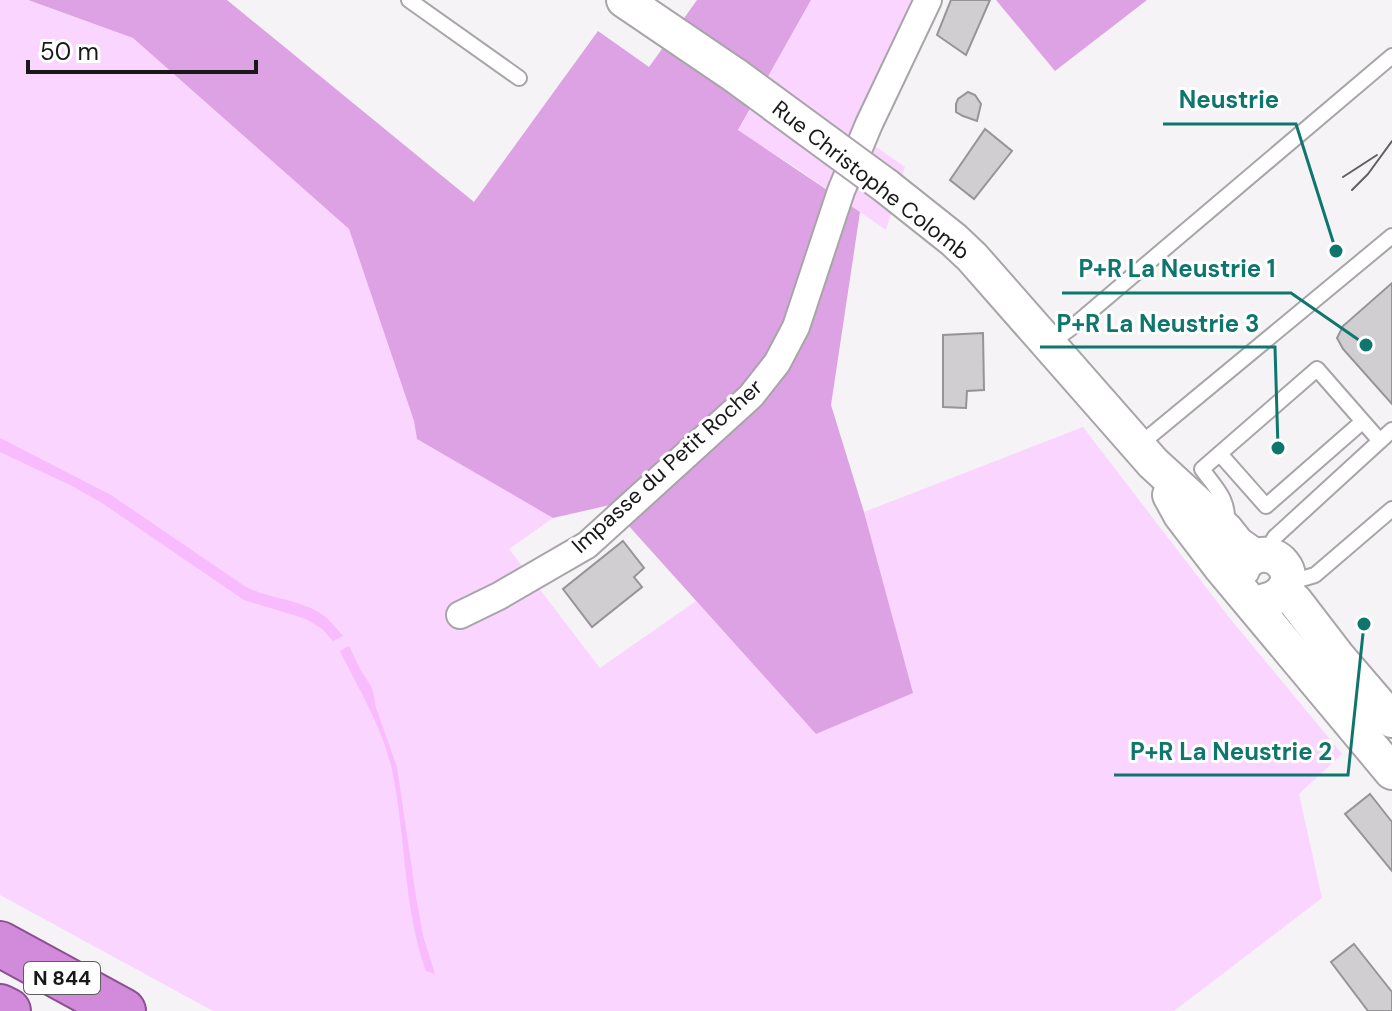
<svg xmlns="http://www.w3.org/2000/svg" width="1392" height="1011" font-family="'DM Sans',sans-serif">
	<rect width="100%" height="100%" fill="#f6f3f6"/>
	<g fill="#fad5ff">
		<polygon points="0,0 27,0 133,38 349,229 414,421 417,439 553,518 509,549 600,668 696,601 816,734 912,692 864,512 1083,427 1228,616 1342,754 1299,794 1322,898 1174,1011 213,1011 0,895"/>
		<polygon points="811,0 913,0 852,130 905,167 886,230 795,167 738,131"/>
	</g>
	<g fill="#dca2e3">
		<polygon points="28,0 227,0 474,202 598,31 649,67 697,0 811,0 738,130 860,212 831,405 864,512 913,693 816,734 610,505 553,518 417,439 414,421 349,229 133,38"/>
		<polygon points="996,0 1147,0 1055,71"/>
	</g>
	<g fill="#f7bbfe">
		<path d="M 0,438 L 111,495 L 246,587 C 268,598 293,599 315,610 C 326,615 335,627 343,636 L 333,641 L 322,629 L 306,619 L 244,600 L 102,503 L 72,486 L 0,452 Z"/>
		<path d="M 349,646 L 360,669 L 372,688 L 376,708 L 397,767 L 416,897 L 423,936 L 435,974 L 426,971 C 403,907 406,836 392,770 C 382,726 359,690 340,651 Z"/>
	</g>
	<g fill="#d1ced1" stroke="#969497" stroke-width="2">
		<polygon points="951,0 990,0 966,55 937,35"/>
		<polygon points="968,92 975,95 981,104 977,121 963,116 956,112 956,104 958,99"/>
		<polygon points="985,129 1012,151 974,199 950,180"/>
		<polygon points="1392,283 1392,404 1343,349 1337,338 1343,326"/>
		<polygon points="983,333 984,390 967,391 966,408 943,407 943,335"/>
		<polygon points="623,541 644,568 634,577 642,587 592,627 563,589"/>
		<polygon points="1370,794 1392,822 1392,871 1345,814"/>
		<polygon points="1354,944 1392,992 1392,1011 1368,1011 1331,962"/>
	</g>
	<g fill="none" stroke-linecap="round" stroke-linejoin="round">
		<g stroke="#a8a5a8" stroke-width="18">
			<g id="service">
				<polyline points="409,0 519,78"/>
				<polyline points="1049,344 1071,328 1392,56"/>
				<polyline points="1138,446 1392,236"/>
				<polyline points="1220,454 1266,506 1362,422"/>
				<path d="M 1227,525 C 1229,498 1216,489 1202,469 L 1317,369 L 1380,441"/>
				<polyline points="1264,554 1275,537 1392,430"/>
				<polyline points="1288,583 1315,575 1392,509"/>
			</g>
		</g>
		<g stroke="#a8a5a8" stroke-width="30">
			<polyline id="minor" points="460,615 499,596 587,545 751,396 777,363 796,327 841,191 869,124 928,0"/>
		</g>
		<g stroke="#a8a5a8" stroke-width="38">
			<g id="tertiary">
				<polyline points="624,0 736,76"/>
				<polyline points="886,186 954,240 972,257 1153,463 1226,530 1237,544 1254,556"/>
				<polyline points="1170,495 1181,515 1220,566 1392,772"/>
				<path d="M 1242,570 C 1248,553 1271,549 1283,564 C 1296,580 1282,598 1265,601"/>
				<polyline points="1284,591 1295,601 1338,657 1392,720"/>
			</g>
		</g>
		<g stroke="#8a5091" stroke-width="48">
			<g id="trunk">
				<polyline points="0,944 123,1011"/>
				<polyline points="0,1007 8,1011"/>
			</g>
		</g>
		<use href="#service" stroke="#fff" stroke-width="14"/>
		<use href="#minor" stroke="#fff" stroke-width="26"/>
		<use href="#tertiary" stroke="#fff" stroke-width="34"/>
		<use href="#trunk" stroke="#d28ada" stroke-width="44"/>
		<g stroke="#615f61" stroke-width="2">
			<polyline points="1343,177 1377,155"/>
			<polyline points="1352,190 1368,174 1392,141"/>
		</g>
		<g stroke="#a8a5a8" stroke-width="38" stroke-linecap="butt">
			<polyline id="tertiary-bridge" points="736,76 886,186"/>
		</g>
		<use href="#tertiary-bridge" stroke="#fff" stroke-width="34"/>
	</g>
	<g text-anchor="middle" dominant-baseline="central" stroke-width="6" stroke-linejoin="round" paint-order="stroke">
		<rect fill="#fff" stroke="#5f5e5f" stroke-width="2" x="24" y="962" width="76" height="32" rx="6"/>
		<g font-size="20" font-weight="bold" fill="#1a191a">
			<text x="62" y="978">N 844</text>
		</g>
		<g font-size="22" fill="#1a191a" stroke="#fff">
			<text transform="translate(871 180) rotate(38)">Rue Christophe Colomb</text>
			<text transform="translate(667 466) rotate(-42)">Impasse du Petit Rocher</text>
		</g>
	</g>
	<path fill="none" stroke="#0f766e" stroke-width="3" d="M1336 251L1296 124H1163M1366 345L1291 293H1062M1278 448L1275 347H1040M1364 624L1348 775H1114"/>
	<g fill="#0f766e" stroke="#fff" stroke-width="3">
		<circle cx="1336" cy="251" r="8"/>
		<circle cx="1366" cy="345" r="8"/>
		<circle cx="1278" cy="448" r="8"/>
		<circle cx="1364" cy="624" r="8"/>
	</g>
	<g font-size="24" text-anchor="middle" font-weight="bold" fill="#0f766e" stroke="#fff" stroke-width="6" stroke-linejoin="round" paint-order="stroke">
		<text x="1229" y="108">Neustrie</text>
		<text x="1177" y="277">P+R La Neustrie 1</text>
		<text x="1158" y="332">P+R La Neustrie 3</text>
		<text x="1231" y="760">P+R La Neustrie 2</text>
	</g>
	<path d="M28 60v12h228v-12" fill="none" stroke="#1a191a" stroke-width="4"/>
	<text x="40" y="60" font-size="24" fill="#1a191a" stroke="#ffffff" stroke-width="6" paint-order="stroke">50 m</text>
</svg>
